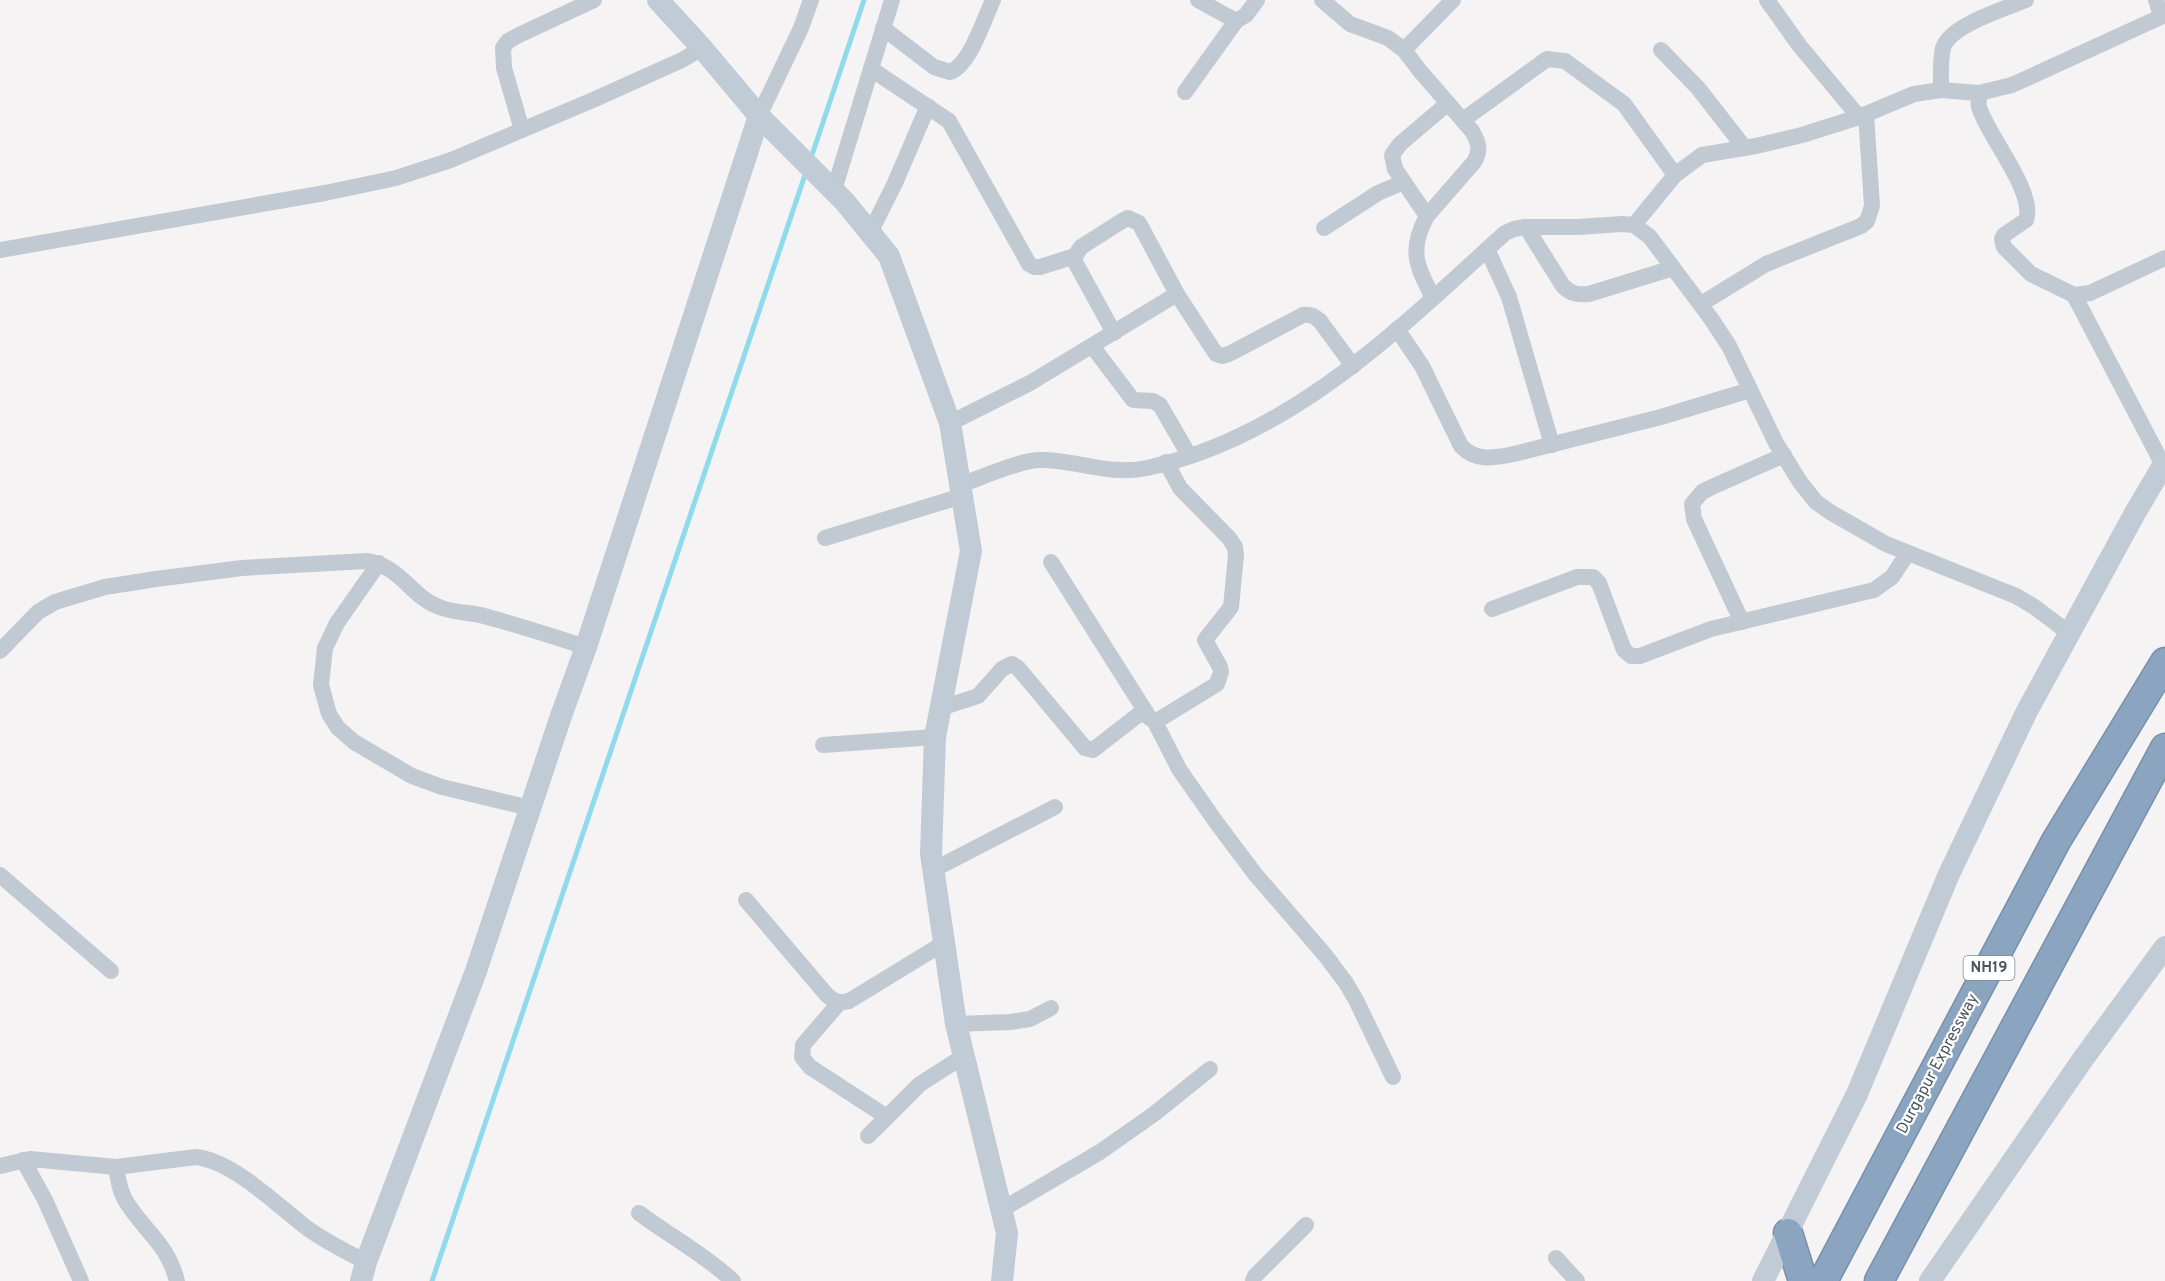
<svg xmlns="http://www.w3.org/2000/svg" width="2165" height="1281" font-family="Overpass,sans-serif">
	<rect width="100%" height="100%" fill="#f5f3f3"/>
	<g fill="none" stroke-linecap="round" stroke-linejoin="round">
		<g stroke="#90daee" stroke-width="5">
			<polyline points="811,158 864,0"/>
			<polyline points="432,1281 806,172"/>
		</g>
		<g stroke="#7690ad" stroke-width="31">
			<g id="highway">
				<polyline points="1788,1233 1803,1281"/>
				<polyline points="1823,1281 2056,841 2165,662"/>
				<polyline points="1879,1281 2165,748"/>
			</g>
		</g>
		<g stroke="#c1cad2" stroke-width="16">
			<polyline points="1198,0 1236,21 1246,15 1257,0"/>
			<path d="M 1322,0 L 1350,24 L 1388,38 L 1404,50 L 1420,71 L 1472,131 C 1479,143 1481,151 1474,162 L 1427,216 C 1408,251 1417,266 1433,298"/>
			<polyline points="1767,0 1799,45 1859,117"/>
			<polyline points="2156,0 2161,16"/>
			<path d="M 883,28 L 934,67 L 950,72 C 970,65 984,19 993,0"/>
			<polyline points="1404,50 1453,0"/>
			<polyline points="1661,50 1698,88 1744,147"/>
			<polyline points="871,69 949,121 1029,264 1034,267 1040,267 1075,256"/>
			<path d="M 1941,90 C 1941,77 1940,61 1943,48 C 1950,25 2005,9 2026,0"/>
			<polyline points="1185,92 1236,21"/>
			<path d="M 1979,93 C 1979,97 1978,102 1979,107 C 1987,135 2036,192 2026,220 L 2004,235 L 2002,239 L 2004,247 L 2031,274 L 2074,295 L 2090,293 L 2165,258"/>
			<polyline points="759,116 801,28 811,0"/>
			<polyline points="1463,120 1547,59 1565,61 1624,104 1675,175"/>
			<polyline points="522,130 504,68 503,48 508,41 519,35 594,0"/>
			<polyline points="834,190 892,0"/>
			<polyline points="1427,216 1395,169 1392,155 1400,144 1447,104"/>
			<polyline points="1634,225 1675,175 1702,155 1756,146 1802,135 1859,117 1914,94 1941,90 1979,93 2012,85 2165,15"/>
			<path d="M 1526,227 L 1563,286 C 1571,294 1578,295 1589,294 L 1673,268"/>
			<polyline points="1324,228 1378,193 1404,182"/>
			<polyline points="870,233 895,183 928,106"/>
			<polyline points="1487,249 1509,297 1552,445"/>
			<polyline points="0,250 325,193 396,178 451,160 593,100 682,60 702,48"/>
			<polyline points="2074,295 2163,465"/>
			<polyline points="1701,304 1766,264 1861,226 1867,221 1872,206 1866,114"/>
			<path d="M 1397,329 L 1422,366 L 1461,446 C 1476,462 1494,458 1514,454 L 1661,417 L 1750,390"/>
			<path d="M 1114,333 L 1075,262 L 1075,256 L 1081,247 L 1122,221 L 1128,218 L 1139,223 L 1177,294 L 1216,354 L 1222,356 L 1229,354 L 1303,315 C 1311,314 1314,316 1320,321 L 1353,366"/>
			<polyline points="1092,346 1133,400 1153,401 1160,405 1189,455"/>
			<polyline points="950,423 1030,383 1177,294"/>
			<path d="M 960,485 C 980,478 1019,461 1038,460 C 1076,459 1107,476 1147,468 C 1291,437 1399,329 1505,233 L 1514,229 L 1526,227 L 1578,227 L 1622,224 L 1634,225 L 1650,237 L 1712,320 L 1729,346 L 1776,443 L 1800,482 L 1816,502 L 1830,512 L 1886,544 L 2016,596 L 2033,606 L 2069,633"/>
			<polyline points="825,538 962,496"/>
			<polyline points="1051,562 1149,717"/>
			<polyline points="379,563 337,623 325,648 321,685 329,714 338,728 354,742 412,776 442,787 530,808"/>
			<polyline points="1492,609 1577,577 1593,577 1599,583 1624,650 1631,656 1640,656 1711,629 1874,590 1892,577 1908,553"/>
			<polyline points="1742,622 1694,519 1692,504 1702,492 1712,487 1784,455"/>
			<path d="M 0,651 L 38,612 L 55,602 L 105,587 L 156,579 L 242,568 L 367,561 C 402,567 410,596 439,607 C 453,613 470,612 484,616 C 518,625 552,636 586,647"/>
			<polyline points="941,708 978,696 1002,669 1012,664 1018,668 1085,748 1093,750 1138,715 1145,714 1155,722 1179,769 1216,822 1255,874 1325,955 1346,983 1356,1000 1393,1077"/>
			<polyline points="1155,722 1217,684 1221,672 1220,667 1205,640 1231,607 1236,555 1235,547 1229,538 1180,488 1166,462"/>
			<polyline points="823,745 935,737"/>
			<polyline points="933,870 1055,807"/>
			<polyline points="0,875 111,971"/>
			<path d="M 746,900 L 826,994 C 833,1001 839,1004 849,1001 L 944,943"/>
			<polyline points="839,1003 803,1045 802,1057 810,1067 887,1117"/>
			<polyline points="956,1024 1010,1022 1030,1019 1051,1008"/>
			<polyline points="868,1136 920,1084 964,1056"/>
			<polyline points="23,1160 45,1200 81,1281"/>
			<path d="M 0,1166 L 30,1159 L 116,1167 L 196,1157 C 232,1161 274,1202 303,1225 C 322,1240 345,1251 366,1262"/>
			<path d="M 116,1167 C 118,1179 120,1193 127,1203 C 146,1233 167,1243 177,1281"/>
			<polyline points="1001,1210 1100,1152 1154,1114 1210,1069"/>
			<path d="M 639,1213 C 670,1236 705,1255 733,1281"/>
			<polyline points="1556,1258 1577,1281"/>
			<polyline points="1253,1281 1255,1276 1306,1225"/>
		</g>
		<g stroke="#c1cbd6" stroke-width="22">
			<polyline points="658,0 702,48 759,116 845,202 889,256 950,423 971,551 935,737 931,854 956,1024 1007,1233 1002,1281"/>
			<polyline points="361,1281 366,1262 476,971 561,716 586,647 759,116"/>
			<polyline points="1763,1281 1857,1094 1949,874 2027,711 2135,513 2165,462"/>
			<polyline points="1930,1281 2083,1059 2165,947"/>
		</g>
		<use href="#highway" stroke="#8ba5c1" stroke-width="28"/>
	</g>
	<g text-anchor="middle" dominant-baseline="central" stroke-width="4.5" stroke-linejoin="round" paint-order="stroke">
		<rect fill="#fff" stroke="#808990" stroke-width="1.5" x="1963.5" y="956" width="51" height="24" rx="4.5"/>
		<g font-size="15" font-weight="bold" fill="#4a5661">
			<text x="1989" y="968">NH19</text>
		</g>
		<g font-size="16" fill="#4a5661" stroke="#fff">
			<text transform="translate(1938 1064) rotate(-62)">Durgapur Expressway</text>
		</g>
	</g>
</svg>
